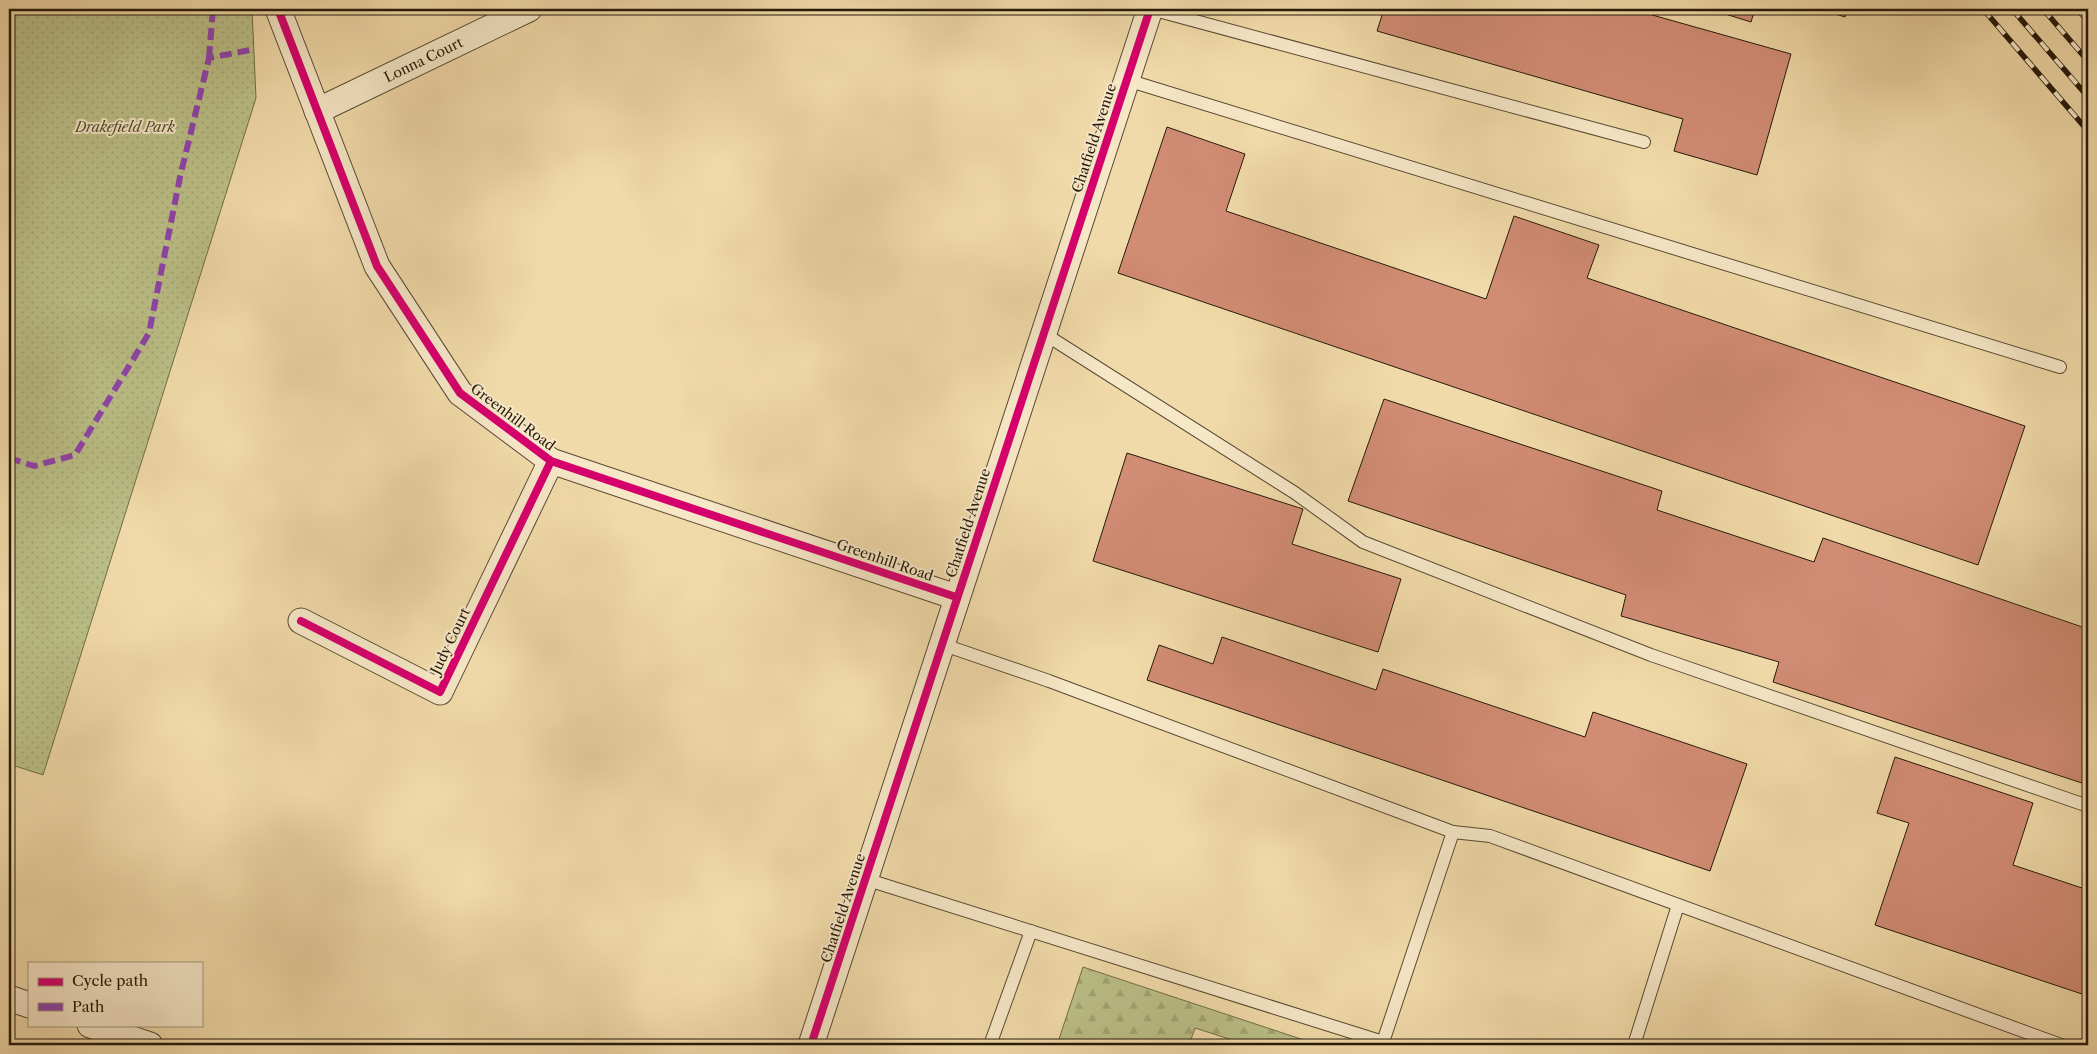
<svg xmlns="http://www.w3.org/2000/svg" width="2097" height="1054" font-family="'Libre Caslon Text',serif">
	<defs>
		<pattern id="forest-firs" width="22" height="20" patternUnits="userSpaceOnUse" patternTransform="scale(1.25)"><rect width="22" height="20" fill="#bbbf87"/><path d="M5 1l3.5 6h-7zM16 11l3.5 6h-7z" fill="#a1a473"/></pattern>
		<pattern id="park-dots" width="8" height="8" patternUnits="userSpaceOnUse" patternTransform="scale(1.25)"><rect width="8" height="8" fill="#bbbf87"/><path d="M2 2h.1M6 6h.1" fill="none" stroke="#a1a473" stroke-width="1.8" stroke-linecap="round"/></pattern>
	</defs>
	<rect width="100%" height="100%" fill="#f1daa9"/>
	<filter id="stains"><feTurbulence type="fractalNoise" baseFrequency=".004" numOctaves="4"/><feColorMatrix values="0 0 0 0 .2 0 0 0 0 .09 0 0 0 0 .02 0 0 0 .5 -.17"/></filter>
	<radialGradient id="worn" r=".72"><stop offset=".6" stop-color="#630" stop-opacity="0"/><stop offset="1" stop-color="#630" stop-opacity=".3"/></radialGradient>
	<polygon fill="url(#forest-firs)" stroke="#706c48" points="1083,967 1319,1045 1248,1045 1195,1028 1189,1045 1057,1045"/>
	<polygon fill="url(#park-dots)" stroke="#706c48" points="9,9 252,9 256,98 43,775 9,764"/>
	<g fill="#d18c74" stroke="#261a0a">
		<polygon points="1384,9 1631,9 1791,54 1757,175 1674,151 1683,119 1377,31"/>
		<polygon points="1709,9 1755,9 1751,22"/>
		<polygon points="1819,9 1847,9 1845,17"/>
		<polygon points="1167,127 1245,154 1226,211 1486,299 1514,216 1599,245 1587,278 2025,426 1978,565 1118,273"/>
		<polygon points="1384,399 1662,491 1657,510 1814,562 1823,538 2088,629 2088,785 1773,682 1779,662 1621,616 1626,595 1348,501"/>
		<polygon points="1127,453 1303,509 1292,544 1401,579 1378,652 1093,561"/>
		<polygon points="1222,637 1376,690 1383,669 1585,737 1593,712 1747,764 1710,871 1147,680 1159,645 1213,664"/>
		<polygon points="1895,757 2033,803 2013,865 2088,890 2088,996 1875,925 1909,823 1877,813"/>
	</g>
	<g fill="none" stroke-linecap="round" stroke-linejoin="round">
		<g stroke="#594a32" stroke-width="14">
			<g id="service">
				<polyline points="1151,9 1644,142"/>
				<polyline points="1127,80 2060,367"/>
				<polyline points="1043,333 1295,493 1363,542 1651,655 2088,806"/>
				<polyline points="1453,832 1490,836 2061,1045"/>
				<polyline points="865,879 1383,1042 1453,832 1049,681 941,644"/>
				<polyline points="990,1045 1031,931"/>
				<polyline points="1634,1045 1678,905"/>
			</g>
		</g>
		<g stroke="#594a32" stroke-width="27">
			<g id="minor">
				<polyline points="278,9 377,266 460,393 551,461 956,597"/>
				<path id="s1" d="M 317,111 L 529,9"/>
				<polyline points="301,621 440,692 551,461"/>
				<polyline points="9,998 29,1005"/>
				<polyline points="90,1025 150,1045"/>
				<polyline points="811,1045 1150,9"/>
			</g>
		</g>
		<use href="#service" stroke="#f6e7c7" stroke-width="12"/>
		<use href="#minor" stroke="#f6e7c7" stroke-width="25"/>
		<g stroke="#261a0a" stroke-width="5.5">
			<g id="rail">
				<polyline points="1983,9 2088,131"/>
				<polyline points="2012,9 2088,97"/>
				<polyline points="2043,9 2088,61"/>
				<polyline points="2077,9 2088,21"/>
			</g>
		</g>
		<use href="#rail" stroke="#f6e7c7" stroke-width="4" stroke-dasharray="11" stroke-linecap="butt"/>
		<g stroke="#8e44ad" stroke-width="6" stroke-dasharray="12 6" stroke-linecap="butt">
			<polyline points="209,58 213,9"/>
			<polyline points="9,458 34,466 75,455 149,333 180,177 209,58 250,50"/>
		</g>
		<g stroke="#f6e7c7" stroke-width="11">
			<g id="cycleway">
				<polyline points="278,9 377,266 460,393 551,461 956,597"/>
				<polyline points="301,621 440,692 551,461"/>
				<polyline points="811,1045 1150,9"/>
			</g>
		</g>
		<use href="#cycleway" stroke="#d6006c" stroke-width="8"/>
	</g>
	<g text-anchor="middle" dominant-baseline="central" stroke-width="4" stroke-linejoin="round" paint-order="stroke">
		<g font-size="14" fill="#261a0a" stroke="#f6e7c7">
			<text stroke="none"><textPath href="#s1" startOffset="118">Lonna Court</textPath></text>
			<text transform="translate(1094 138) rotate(-72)">Chatfield Avenue</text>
			<text transform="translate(513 417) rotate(37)">Greenhill Road</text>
			<text transform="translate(968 523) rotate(-72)">Chatfield Avenue</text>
			<text transform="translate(885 560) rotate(19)">Greenhill Road</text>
			<text transform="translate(450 641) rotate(-64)">Judy Court</text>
			<text transform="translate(843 908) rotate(-72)">Chatfield Avenue</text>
		</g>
		<g font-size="14" font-style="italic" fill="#534c30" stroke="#f6e7c7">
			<text x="125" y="127">Drakefield Park</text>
		</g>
	</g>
	<rect width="2097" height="1054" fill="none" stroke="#f1daa9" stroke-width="30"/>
	<rect x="10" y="10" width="2077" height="1034" fill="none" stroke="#261a0a" stroke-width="2.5"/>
	<rect x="15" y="15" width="2067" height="1024" fill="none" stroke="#261a0a"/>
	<rect x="28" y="962" width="175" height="65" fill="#f6e7c7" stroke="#a3957b"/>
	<rect x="38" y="978" width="25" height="8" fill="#d6006c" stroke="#a3957b"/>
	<text x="72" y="986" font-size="15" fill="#261a0a">Cycle path</text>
	<rect x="38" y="1003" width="25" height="8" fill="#8e44ad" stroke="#a3957b"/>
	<text x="72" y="1012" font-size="15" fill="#261a0a">Path</text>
	<rect width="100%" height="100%" filter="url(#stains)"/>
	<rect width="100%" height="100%" fill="url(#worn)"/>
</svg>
